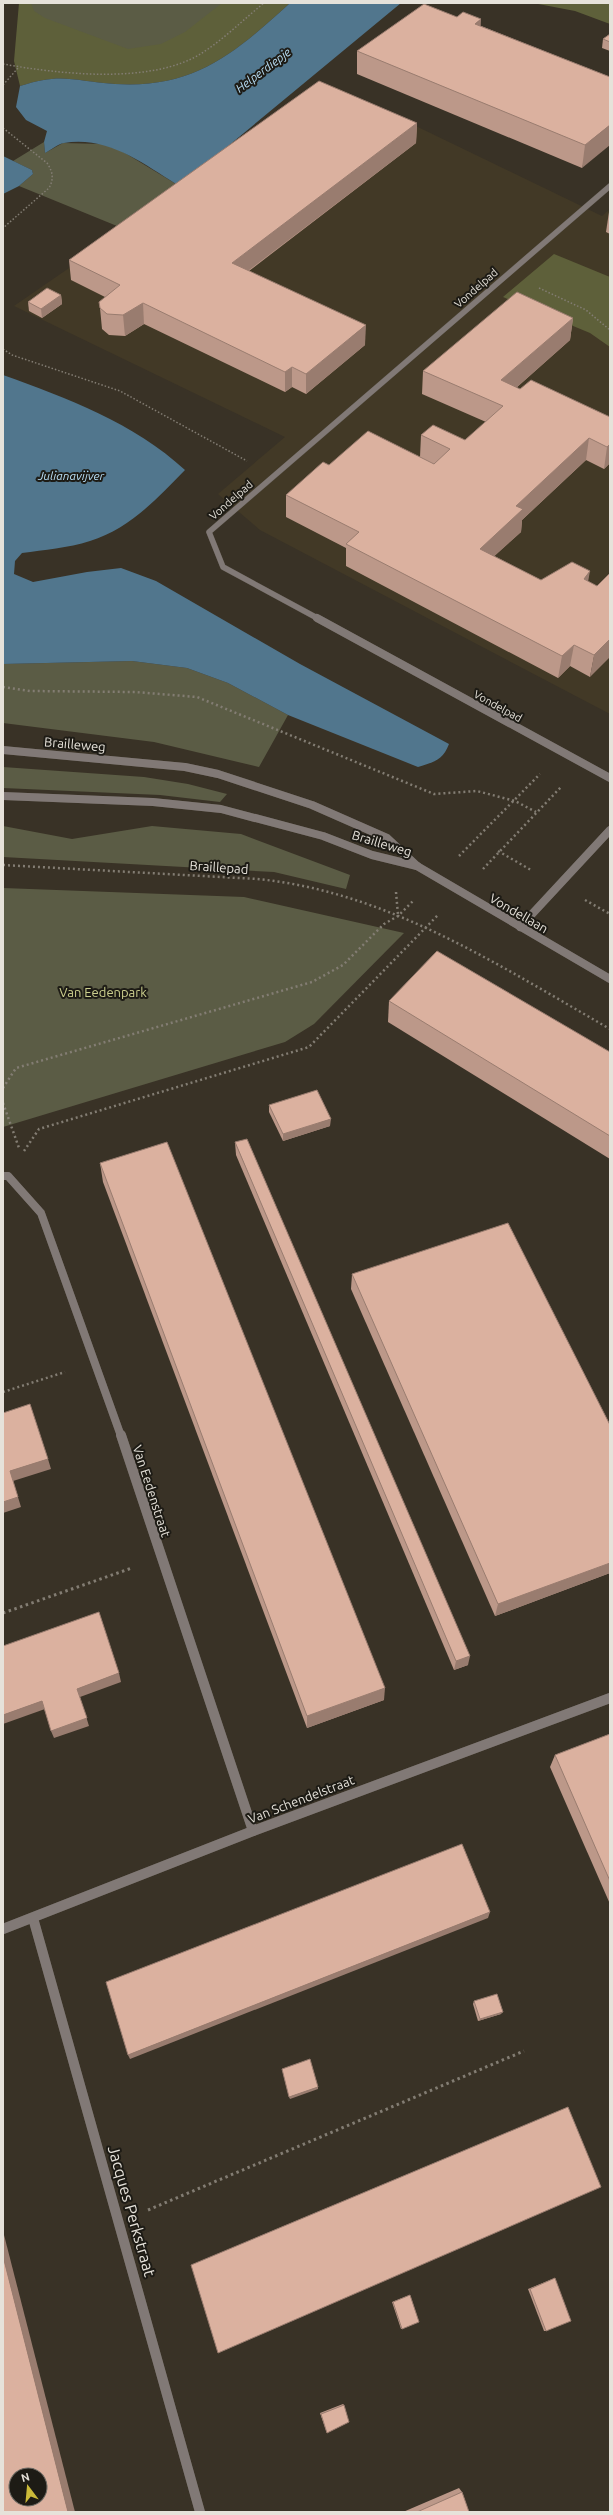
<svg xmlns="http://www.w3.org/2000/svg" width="613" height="2515" font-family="Ubuntu,sans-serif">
	<rect width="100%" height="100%" fill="#393226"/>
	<polygon fill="#423926" points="333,86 602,216 610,209 610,714 260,530 218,494 285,437 14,306"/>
	<g fill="#5b5c45">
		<polygon points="29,3 228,3 163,50 123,54 33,16"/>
		<polygon points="44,142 45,153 63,143 102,144 120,150 176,184 117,226 19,186 33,174 32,170 13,161"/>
		<polygon points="132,661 187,668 228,683 288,715 259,767 154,742 3,723 3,664"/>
		<polygon points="3,767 144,777 188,784 227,794 220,802 160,795 3,788"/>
		<polygon points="3,826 72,839 152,826 241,834 350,875 346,889 274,872 3,857"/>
		<polygon points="3,888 244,897 404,933 314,1024 285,1042 3,1127"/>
	</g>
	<g fill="#5e603a">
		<path d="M 19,3 L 31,3 L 34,11 L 45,18 L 128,49 L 161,44 L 185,32 L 222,3 L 290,3 C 235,53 195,89 115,84 C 74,81 61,72 20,86 L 14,61 Z"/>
		<polygon points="533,3 610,3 610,24 575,11"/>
		<polygon points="554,254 610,277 610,347 590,333 503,297"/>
	</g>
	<g fill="#51768d">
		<path d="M 290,3 L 401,3 L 193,175 L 176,184 C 142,163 108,136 64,143 C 58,144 51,150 45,153 L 44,142 L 47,131 L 26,120 L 16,107 L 20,86 C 61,72 74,81 115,84 C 195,89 235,53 290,3 Z"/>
		<polygon points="3,156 32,170 33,174 19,186 3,194"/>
		<path d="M 3,375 C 67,398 134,423 185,470 C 157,499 129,529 90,541 C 68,548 44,550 22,553 L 15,561 L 14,574 L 33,582 L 87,572 L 121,568 L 156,581 L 300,664 L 449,744 C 443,760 434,762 418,767 L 288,715 L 228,683 L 187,668 L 132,661 L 3,664 Z"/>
	</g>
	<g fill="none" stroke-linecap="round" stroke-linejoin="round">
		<g stroke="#554e43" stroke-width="6">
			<polyline id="minor-far2" points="319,619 223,567 209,532 610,186"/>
		</g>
		<g stroke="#554e43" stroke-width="8">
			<g id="minor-far1">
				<polyline points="317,618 610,778"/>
				<polyline points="520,927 610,830"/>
				<polyline points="3,1176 8,1176 41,1213 121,1436"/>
			</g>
		</g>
		<g stroke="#554e43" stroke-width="10">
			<g id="minor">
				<polyline points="121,1435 253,1831"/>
				<polyline points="33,1918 200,2512"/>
				<polyline points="3,1929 253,1831 610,1698"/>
			</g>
		</g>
		<g stroke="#554e43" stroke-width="8">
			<g id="tertiary">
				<polyline points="3,750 185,767 218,774 312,805 387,838 417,866 610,979"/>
				<polyline points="3,796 153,802 221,809 323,836 372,855 417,866"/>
			</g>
		</g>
		<g stroke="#837d73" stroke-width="1.5" stroke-dasharray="1.5 2" stroke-linecap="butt">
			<path d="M 3,64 C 59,74 152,85 202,53 C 224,39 244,19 264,3"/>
			<polyline points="3,85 18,68"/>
			<path d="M 3,128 L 47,163 C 53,172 54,179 49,188 L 3,228"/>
			<polyline points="539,288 586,310 610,330"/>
			<polyline points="3,349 12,355 120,391 247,461"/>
		</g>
		<g stroke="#837d73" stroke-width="2.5" stroke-dasharray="2 3" stroke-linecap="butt">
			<polyline points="3,687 30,691 135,692 197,697 434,794 477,791 515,801 536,812"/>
			<polyline points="498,851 531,870"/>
			<polyline points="459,856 540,774"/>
			<path d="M 3,865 L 257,879 C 386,891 500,966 610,1029"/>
			<polyline points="483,869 561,787"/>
			<polyline points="396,892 398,915"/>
			<polyline points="585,900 610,914"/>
			<polyline points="3,1088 16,1068 312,982 343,965 384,924 398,916 414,900"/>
			<polyline points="3,1103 19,1148"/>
			<polyline points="24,1151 39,1129 309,1047 438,915"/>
			<polyline points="3,1392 65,1372"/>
		</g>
		<g stroke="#837d73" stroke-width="3" stroke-dasharray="2.5 3.5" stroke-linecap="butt">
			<polyline points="3,1613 132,1568"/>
			<polyline points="148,2210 524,2051"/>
		</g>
		<use href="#minor-far2" stroke="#817976" stroke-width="5.5"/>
		<use href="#minor-far1" stroke="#817976" stroke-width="8"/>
		<use href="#minor" stroke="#817976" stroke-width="10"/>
		<use href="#tertiary" stroke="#817976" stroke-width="8"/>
	</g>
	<g fill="#bc9889">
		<polygon points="481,26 610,77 582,168 357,74 357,51"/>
		<polygon points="610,34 610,51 602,48 603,39"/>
		<polygon points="417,123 416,143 249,271 365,345 306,394 292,387 285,392 144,324 125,336 109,335 102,329 100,308 105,297 71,280 69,260"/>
		<polygon points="610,211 610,234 606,232 609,212"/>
		<polygon points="61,295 62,304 42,318 29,311 28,302"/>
		<polygon points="573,318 570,340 516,388 520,389 610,417 610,463 604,469 586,460 522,520 521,532 494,556 541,580 588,582 597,586 610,573 590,677 570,666 558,678 346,566 346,548 286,517 286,495 329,465 420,457 421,435 465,440 486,422 422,394 423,371"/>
		<polygon points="389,1001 610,1052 610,1159 388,1022"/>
		<polygon points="269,1105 330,1126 283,1141 269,1112"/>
		<polygon points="235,1142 468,1665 454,1670 236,1155"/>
		<polygon points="100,1163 384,1700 307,1728 103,1182"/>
		<polygon points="352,1274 610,1425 610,1573 495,1616 351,1289"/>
		<polygon points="610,1734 610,1904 550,1767 555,1755"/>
		<polygon points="474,2001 501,2014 478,2021 473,2004"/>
		<polygon points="555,2278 546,2331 544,2331 528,2289"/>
		<polygon points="410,2295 402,2329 401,2329 392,2302"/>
		<polygon points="343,2404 344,2405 327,2433 320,2413"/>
		<polygon points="459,2488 462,2492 469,2512 403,2512"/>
	</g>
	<g fill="#997c6f">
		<polygon points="481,19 480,42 475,24"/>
		<polygon points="417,123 416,143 232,283 232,263"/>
		<polygon points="610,125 610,145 582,168 585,145"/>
		<polygon points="61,295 62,304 42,318 41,309"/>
		<polygon points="143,303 144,324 125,336 123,315"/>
		<polygon points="573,318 570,340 499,403 501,380"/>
		<polygon points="366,325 365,345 306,394 306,374"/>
		<polygon points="292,367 292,387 285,392 285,372"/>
		<polygon points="589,438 586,460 522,520 521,532 478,571 480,549 516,506"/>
		<polygon points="610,444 610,463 604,469 607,447"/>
		<polygon points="590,571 586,593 584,579"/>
		<polygon points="610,639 610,657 590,677 594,655"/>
		<polygon points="574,645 570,666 558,678 562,656"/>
		<polygon points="331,1119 330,1126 283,1141 283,1134"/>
		<polygon points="48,1459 51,1469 13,1481 21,1507 3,1513 3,1502 10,1471"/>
		<polygon points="610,1563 610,1573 495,1616 498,1604"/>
		<polygon points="470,1656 468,1665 454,1670 456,1661"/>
		<polygon points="119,1673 121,1682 80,1697 89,1726 54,1738 51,1731 77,1689"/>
		<polygon points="385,1688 384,1700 307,1728 307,1716"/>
		<polygon points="42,1701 45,1709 3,1724 3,1715"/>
		<polygon points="490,1912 488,1918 130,2059 128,2055"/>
		<polygon points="503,2012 501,2014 478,2021 480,2019"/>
		<polygon points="318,2087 318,2089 290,2099 289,2097"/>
		<polygon points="3,2231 75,2512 68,2512 3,2256"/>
	</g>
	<g fill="#dbb19f" stroke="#997c6f" fill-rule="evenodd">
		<polygon points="424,4 457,17 463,12 481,19 475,24 610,77 610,125 585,145 357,51"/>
		<polygon points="610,34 610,42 603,39"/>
		<polygon points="319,81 417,123 232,263 366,325 306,374 292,367 285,372 143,303 123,315 107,314 100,308 99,302 120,285 69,260"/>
		<polygon points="47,288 61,295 41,309 28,302"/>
		<polygon points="517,292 573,318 501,380 520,389 531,380 610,417 610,444 607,447 589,438 516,506 523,509 480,549 541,580 572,562 590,571 584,579 597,586 610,573 610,639 594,655 574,645 562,656 346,544 359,532 286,495 323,462 329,465 368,431 434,464 450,449 421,435 433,425 465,440 503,406 423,371"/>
		<polygon points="437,951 610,1052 610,1136 389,1001"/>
		<polygon points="317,1090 331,1119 283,1134 269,1105"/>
		<polygon points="247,1139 470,1656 456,1661 235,1142"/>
		<polygon points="167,1142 385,1688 307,1716 100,1163"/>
		<polygon points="508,1223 610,1425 610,1563 498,1604 352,1274"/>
		<polygon points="30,1404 48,1459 10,1471 18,1497 3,1502 3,1413"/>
		<polygon points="99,1612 119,1673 77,1689 87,1718 51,1731 42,1701 3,1715 3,1646"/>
		<polygon points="610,1734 610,1881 555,1755"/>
		<polygon points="462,1844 490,1912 128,2055 106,1982"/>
		<polygon points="497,1994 503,2012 480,2019 474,2001"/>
		<polygon points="310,2059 318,2087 289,2097 282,2069"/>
		<polygon points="568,2107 601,2187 218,2353 191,2265"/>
		<path d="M 3,2256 L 68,2512 L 3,2512 ZM 16,2475 L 40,2475 L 40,2499 L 16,2499 Z"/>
		<polygon points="555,2278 571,2321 546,2331 530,2289"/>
		<polygon points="410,2295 419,2322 402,2329 393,2302"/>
		<polygon points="344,2405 349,2422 327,2433 321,2414"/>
		<polygon points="462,2492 469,2512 417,2512"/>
	</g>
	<g text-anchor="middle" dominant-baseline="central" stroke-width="4" stroke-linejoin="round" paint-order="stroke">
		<g font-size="11" fill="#e6e2da" stroke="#1d1b15">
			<text transform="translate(476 288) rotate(-41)">Vondelpad</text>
			<text transform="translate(231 500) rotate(-41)">Vondelpad</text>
			<text transform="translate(498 706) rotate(29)">Vondelpad</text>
		</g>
		<g font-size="12" font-style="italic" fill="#b8def5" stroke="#1d1b15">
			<text transform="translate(263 70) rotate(-37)">Helperdiepje</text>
			<text x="71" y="475">Julianavijver</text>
		</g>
		<g font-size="13" fill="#e6e2da" stroke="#1d1b15">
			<text transform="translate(75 744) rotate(5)">Brailleweg</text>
			<text transform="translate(382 843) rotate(17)">Brailleweg</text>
			<text transform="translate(219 867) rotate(4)">Braillepad</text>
			<text transform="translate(519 913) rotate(30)">Vondellaan</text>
			<text transform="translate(152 1491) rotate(72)">Van Eedenstraat</text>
			<text transform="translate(301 1799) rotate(-21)">Van Schendelstraat</text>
		</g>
		<g font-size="13" fill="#cccf8e" stroke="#1d1b15">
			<text x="103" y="992">Van Eedenpark</text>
		</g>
		<g font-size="16" fill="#e6e2da" stroke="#1d1b15">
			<text transform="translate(132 2211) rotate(74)">Jacques Perkstraat</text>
		</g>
	</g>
	<rect width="613" height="2515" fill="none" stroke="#e6e2da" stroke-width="8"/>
	<g transform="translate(28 2487) rotate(344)"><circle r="19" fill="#1d1b15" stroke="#6d6b64"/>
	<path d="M0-3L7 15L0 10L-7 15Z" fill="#cbba39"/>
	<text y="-6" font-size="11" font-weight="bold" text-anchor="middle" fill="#e6e2da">N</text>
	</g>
</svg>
